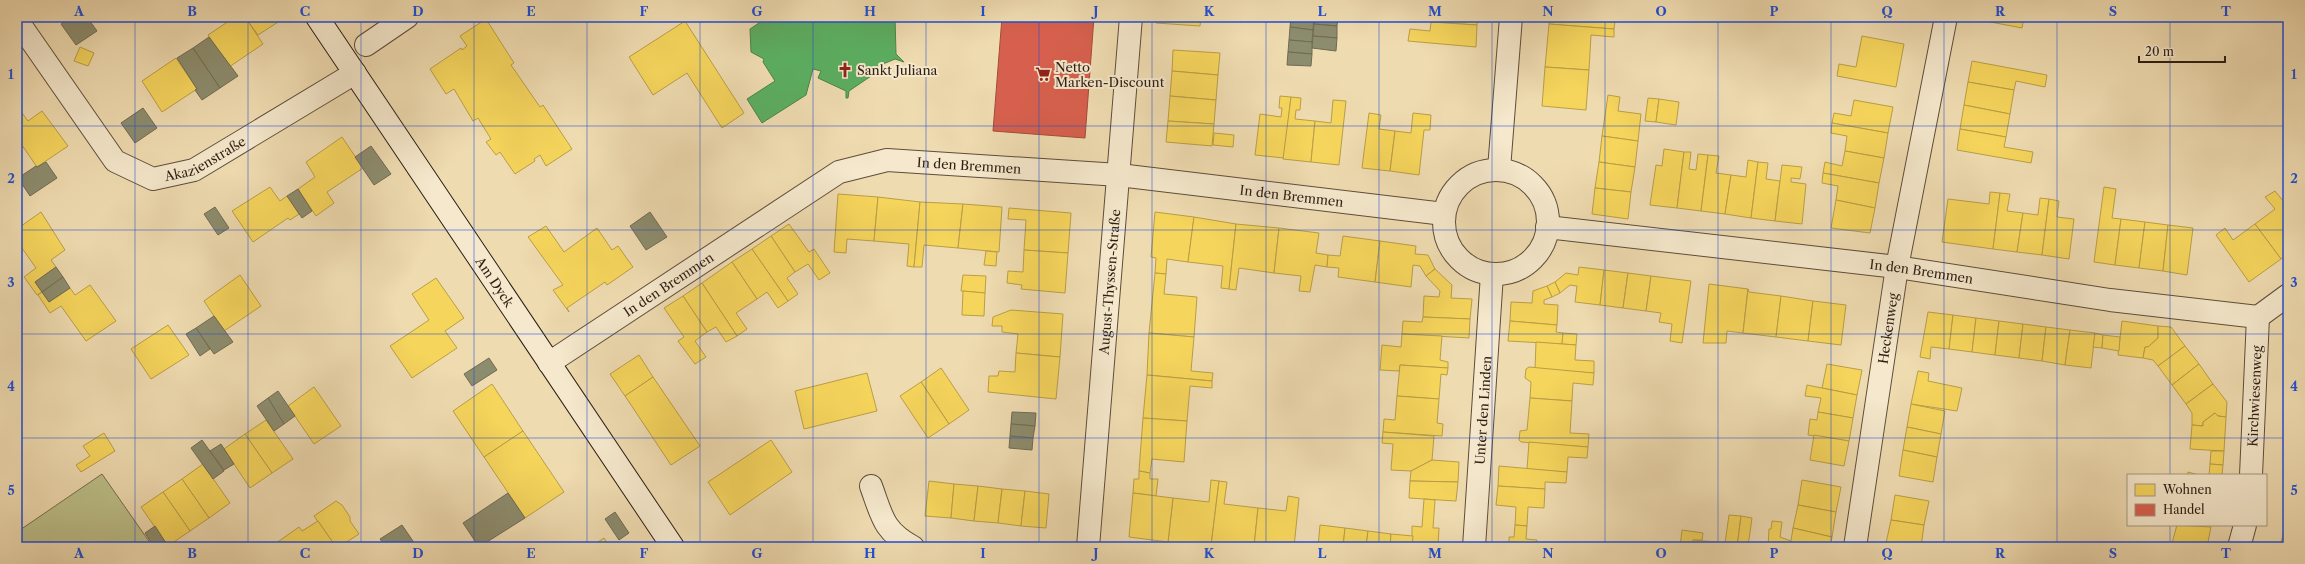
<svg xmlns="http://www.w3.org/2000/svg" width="2305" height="564" font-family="'Libre Caslon Text',serif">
	<rect width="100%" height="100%" fill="#efdbb0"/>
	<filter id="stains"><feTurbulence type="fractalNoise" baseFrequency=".005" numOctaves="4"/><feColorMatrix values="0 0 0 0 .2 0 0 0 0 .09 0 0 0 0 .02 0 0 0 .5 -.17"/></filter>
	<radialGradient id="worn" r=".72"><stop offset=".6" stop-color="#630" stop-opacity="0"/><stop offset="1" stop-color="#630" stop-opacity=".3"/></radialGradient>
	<polygon fill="#bcbf89" stroke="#756e4e" points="102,474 153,547 17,547 17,532"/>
	<g fill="#f6d55c" stroke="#ba9e46">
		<polygon points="235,17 245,17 263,44 229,67 208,35"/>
		<polygon points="245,17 275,17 278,22 258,35"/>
		<polygon points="1156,17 1201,17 1200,26 1156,23"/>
		<polygon points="1431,17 1478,17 1477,25 1431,22"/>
		<polygon points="1549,17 1593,17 1593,20 1615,21 1614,29 1549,24"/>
		<polygon points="1980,17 2024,17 2022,28 1980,20"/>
		<polygon points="486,19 514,63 511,65 540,107 543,105 572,149 546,166 540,155 534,159 535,161 515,174 500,152 496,155 486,142 491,139 478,118 473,121 454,89 446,94 430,69 461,48 462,50 467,46 460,36"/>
		<polygon points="685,21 744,113 722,128 687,73 653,95 629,57"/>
		<polygon points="1431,22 1477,25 1476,47 1408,41 1410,29 1430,31"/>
		<polygon points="1549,24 1614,29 1614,37 1591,35 1589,70 1545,67"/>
		<polygon points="1862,36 1904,44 1896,87 1837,76 1839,64 1856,67"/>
		<polygon points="80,47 94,53 88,66 74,61"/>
		<polygon points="1173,50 1220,53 1218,75 1172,71"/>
		<polygon points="176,58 197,89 162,112 142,81"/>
		<polygon points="1972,61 2047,75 2045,87 2016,81 2014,90 1968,82"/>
		<polygon points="1545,67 1589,70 1586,110 1542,106"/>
		<polygon points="1172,71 1218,75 1216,100 1170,96"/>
		<polygon points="1968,82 2014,90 2010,114 1964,105"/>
		<polygon points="1608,95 1620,97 1618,111 1641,114 1638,141 1602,136"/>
		<polygon points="1170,96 1216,100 1214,124 1168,121"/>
		<polygon points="1280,96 1291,97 1284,158 1255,155 1260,114 1281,117 1282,108 1279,108"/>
		<polygon points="1291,97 1301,98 1300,110 1296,110 1295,119 1315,121 1311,162 1283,159"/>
		<polygon points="1648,98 1659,99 1656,122 1645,121"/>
		<polygon points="1659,99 1679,102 1676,125 1656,122"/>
		<polygon points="1333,100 1346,101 1339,165 1311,162 1315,121 1331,123"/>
		<polygon points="1854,100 1893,107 1888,133 1832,123 1834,113 1851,116"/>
		<polygon points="1964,105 2010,114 2006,137 1960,129"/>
		<polygon points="42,111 68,146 37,167 17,138 17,117 22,113 28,121"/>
		<polygon points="1369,113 1381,115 1379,129 1395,131 1390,171 1362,168"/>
		<polygon points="1413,113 1431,115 1430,130 1424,130 1419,175 1390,171 1395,131 1411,133"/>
		<polygon points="1168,121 1214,124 1212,146 1166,142"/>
		<polygon points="1832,123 1888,133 1884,158 1845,151 1847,136 1831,133"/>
		<polygon points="1960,129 2006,137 2004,147 2033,152 2031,163 1957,150"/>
		<polygon points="1214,133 1234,135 1233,147 1213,145"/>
		<polygon points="1602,136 1638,141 1635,167 1599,162"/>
		<polygon points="342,137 363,168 327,192 334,203 316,216 298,189 315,177 306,162"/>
		<polygon points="1664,149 1684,152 1677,208 1650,205 1656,165 1662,166"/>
		<polygon points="1845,151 1884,158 1879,183 1823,173 1825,162 1842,166"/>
		<polygon points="1684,152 1691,152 1689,169 1696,170 1698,154 1708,155 1701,211 1677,208"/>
		<polygon points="1708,155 1719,156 1716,173 1731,175 1725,214 1701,211"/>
		<polygon points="1748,160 1758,162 1751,218 1725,214 1731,175 1746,177"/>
		<polygon points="1599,162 1635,167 1631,192 1595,188"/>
		<polygon points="1758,162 1768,163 1766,179 1780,181 1775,221 1751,218"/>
		<polygon points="1782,165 1802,167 1800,179 1791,178 1791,182 1806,184 1802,224 1775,221"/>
		<polygon points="1823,173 1879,183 1875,208 1836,200 1838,186 1822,183"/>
		<polygon points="270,187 280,201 287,196 299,214 290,220 288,218 253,242 232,211"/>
		<polygon points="2104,187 2116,189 2112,218 2121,219 2115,265 2094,262"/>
		<polygon points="1595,188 1631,192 1628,219 1592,214"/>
		<polygon points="2275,191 2284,202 2288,199 2288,252 2281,259 2255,224 2275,209 2265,197"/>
		<polygon points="1990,192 2000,193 1993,249 1942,242 1948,199 1989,204"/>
		<polygon points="2000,193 2010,194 2007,211 2023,213 2017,252 1993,249"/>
		<polygon points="838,194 878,197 874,241 847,239 846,253 834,252"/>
		<polygon points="878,197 920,202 914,267 907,266 909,244 874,241"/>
		<polygon points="2040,198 2049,199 2042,255 2017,252 2023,213 2038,215"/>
		<polygon points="2049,199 2059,201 2057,217 2074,219 2069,259 2042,255"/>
		<polygon points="1836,200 1875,208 1870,233 1831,228"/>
		<polygon points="920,202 963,204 958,248 924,245 922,267 914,267"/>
		<polygon points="963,204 1002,207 999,252 958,248"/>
		<polygon points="1009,208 1071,213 1068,253 1024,250 1026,220 1008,219"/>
		<polygon points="41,212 65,250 51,260 56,267 35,282 42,292 37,295 24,277 36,268 17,241 17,229"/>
		<polygon points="1155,212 1194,217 1188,262 1167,259 1166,274 1155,273 1156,258 1151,257"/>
		<polygon points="1194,217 1236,224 1229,289 1221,288 1223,266 1188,262"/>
		<polygon points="2121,219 2145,222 2139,268 2115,265"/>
		<polygon points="2145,222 2168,225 2163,271 2139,268"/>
		<polygon points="789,224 809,252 814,249 830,273 819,280 808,264 795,272 771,236"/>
		<polygon points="1236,224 1279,228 1274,273 1239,268 1236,290 1229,289"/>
		<polygon points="2255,224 2281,259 2249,282 2216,235 2225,228 2233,240"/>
		<polygon points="2168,225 2193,228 2187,275 2163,271"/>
		<polygon points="546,226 564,252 597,228 612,250 618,246 633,267 607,285 605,282 567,308 569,312 553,290 563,285 528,237"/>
		<polygon points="1279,228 1319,233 1316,253 1328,255 1327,267 1315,265 1310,292 1299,291 1301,276 1274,273"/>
		<polygon points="771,236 795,272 787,278 798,294 788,301 752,249"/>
		<polygon points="1343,236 1380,241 1375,282 1338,277 1339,268 1327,267 1328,255 1340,256"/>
		<polygon points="1380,241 1416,246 1415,254 1428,255 1435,269 1426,276 1420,266 1413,265 1411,287 1375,282"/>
		<polygon points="752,249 788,301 778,308 767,292 757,299 732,262"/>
		<polygon points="1024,250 1068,253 1065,293 1021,289 1022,285 1007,283 1008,271 1023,272"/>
		<polygon points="986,251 997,252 996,266 984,265"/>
		<polygon points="732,262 757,299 736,313 747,329 737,336 702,283"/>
		<polygon points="1579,267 1604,270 1600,305 1575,302 1577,286 1570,285 1560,293 1555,282 1566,273 1578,275"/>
		<polygon points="1435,269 1452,285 1451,298 1472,299 1470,319 1423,317 1424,296 1439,297 1440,291 1426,276"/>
		<polygon points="1604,270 1628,273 1623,308 1600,305"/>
		<polygon points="1155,273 1166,274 1164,294 1197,297 1194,337 1149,333"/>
		<polygon points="1628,273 1651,276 1646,311 1623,308"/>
		<polygon points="240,275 261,306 224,331 204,301"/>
		<polygon points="963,275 986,276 985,293 961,291"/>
		<polygon points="1651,276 1691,281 1682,343 1670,341 1672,324 1659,322 1661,313 1646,311"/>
		<polygon points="436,278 464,318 445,331 457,348 412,378 390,346 429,320 412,294"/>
		<polygon points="1555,282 1560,293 1552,297 1547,286"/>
		<polygon points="702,283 737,336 726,342 716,327 707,332 683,296"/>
		<polygon points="1709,284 1748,289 1743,333 1727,331 1726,343 1703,343"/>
		<polygon points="90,285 116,321 86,341 61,306 50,313 38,295 42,292 49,302 70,288 75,295"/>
		<polygon points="1547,286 1552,297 1544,300 1544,304 1558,305 1557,325 1510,321 1511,302 1532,303 1533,291"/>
		<polygon points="1748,289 1749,292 1781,296 1776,337 1743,333"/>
		<polygon points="963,291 985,293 984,316 962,315"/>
		<polygon points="683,296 707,332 695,341 706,357 695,364 678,341 684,337 664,308"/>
		<polygon points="1781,296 1813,301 1808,341 1776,337"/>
		<polygon points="1813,301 1846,305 1841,345 1808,341"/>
		<polygon points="1011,310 1063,314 1060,357 1016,353 1018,334 1002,332 1002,326 992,326 993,317"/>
		<polygon points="1928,312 1953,315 1949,349 1931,347 1930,359 1920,357"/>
		<polygon points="1953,315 1976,318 1972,352 1949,349"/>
		<polygon points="1423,317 1470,319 1469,338 1402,334 1403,321 1422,322"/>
		<polygon points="1976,318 1999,321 1995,355 1972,352"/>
		<polygon points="1510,321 1557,325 1556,332 1563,333 1562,344 1508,341"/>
		<polygon points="1999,321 2023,324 2019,358 1995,355"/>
		<polygon points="2122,321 2158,326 2158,338 2148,347 2145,347 2143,358 2118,355"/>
		<polygon points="2023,324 2046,327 2042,361 2019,358"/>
		<polygon points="168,325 189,355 151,379 131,349"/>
		<polygon points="2158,326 2171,327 2185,346 2158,366 2153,360 2143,358 2145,347 2148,347 2158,338"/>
		<polygon points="2046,327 2070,330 2065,365 2042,361"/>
		<polygon points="2070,330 2095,333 2091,368 2065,365"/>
		<polygon points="1149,333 1194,337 1191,371 1213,373 1212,381 1147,375"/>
		<polygon points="1563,333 1577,334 1576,345 1562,344"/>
		<polygon points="2095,333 2103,335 2102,348 2093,347"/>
		<polygon points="1402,334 1442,336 1440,360 1448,362 1448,368 1400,365 1399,371 1380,370 1382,345 1401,347"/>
		<polygon points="2103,335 2120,337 2119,351 2102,348"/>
		<polygon points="1536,342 1576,345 1575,360 1594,361 1594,373 1535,369"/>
		<polygon points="2185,346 2199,364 2172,385 2158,366"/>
		<polygon points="1016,353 1060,357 1056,399 988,392 989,376 998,376 999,371 1015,372"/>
		<polygon points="639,355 653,377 625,396 610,374"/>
		<polygon points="1827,364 1862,370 1857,395 1822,388"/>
		<polygon points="2199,364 2213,384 2186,404 2172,385"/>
		<polygon points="1400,365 1448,368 1447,375 1441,374 1439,399 1397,396"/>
		<polygon points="1529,367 1594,373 1593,385 1573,383 1572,401 1530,398 1531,382 1525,378 1526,369"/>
		<polygon points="941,368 969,410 949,424 921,382"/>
		<polygon points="1918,371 1929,373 1928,381 1962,388 1957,411 1911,404"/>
		<polygon points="867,373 877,411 804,429 795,391"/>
		<polygon points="1147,375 1212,381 1212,388 1190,386 1187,421 1143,418"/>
		<polygon points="653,377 700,446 671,465 625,396"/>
		<polygon points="921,382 949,424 928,438 900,396"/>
		<polygon points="492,384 523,431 484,457 453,411"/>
		<polygon points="2213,384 2227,402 2226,417 2218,416 2215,413 2203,422 2203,426 2192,425 2192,413 2186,404"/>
		<polygon points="1807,385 1857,395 1853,418 1818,412 1821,398 1805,396"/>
		<polygon points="314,387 341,426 314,444 288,406"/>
		<polygon points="1397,396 1439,399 1437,423 1443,424 1442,436 1383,432 1384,419 1395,420"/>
		<polygon points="1530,398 1572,401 1570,433 1589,434 1588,447 1521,442 1519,440 1520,431 1527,430"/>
		<polygon points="1911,404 1945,411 1941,434 1907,427"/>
		<polygon points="1818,412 1853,418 1849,441 1808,435 1810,419 1817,420"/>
		<polygon points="2215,413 2218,416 2226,417 2224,451 2190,449 2192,425 2203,426 2203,422"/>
		<polygon points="1143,418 1187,421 1184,462 1152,459 1150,473 1139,471"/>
		<polygon points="266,420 293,459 272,473 245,434"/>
		<polygon points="1907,427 1941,434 1937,457 1903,450"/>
		<polygon points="523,431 564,492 525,518 484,457"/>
		<polygon points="1383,432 1434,436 1432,460 1411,471 1391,470 1393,444 1382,443"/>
		<polygon points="104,433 115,451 81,472 76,465 90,456 83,446"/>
		<polygon points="245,434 272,473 250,488 224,449"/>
		<polygon points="1814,435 1849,441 1844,466 1810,460"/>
		<polygon points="771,440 792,472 730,515 708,482"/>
		<polygon points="1529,442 1588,447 1587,458 1568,457 1567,472 1527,469"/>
		<polygon points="1903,450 1937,457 1933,482 1899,476"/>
		<polygon points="2211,451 2224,451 2223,465 2210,464"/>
		<polygon points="1432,460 1459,462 1458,482 1410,481 1411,471"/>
		<polygon points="203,464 230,503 209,518 182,479"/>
		<polygon points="2210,464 2223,465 2222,475 2209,475"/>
		<polygon points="1499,466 1567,472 1566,483 1545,482 1545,489 1498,486"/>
		<polygon points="1139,471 1150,473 1150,479 1158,479 1156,496 1133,493 1134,479 1139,479"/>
		<polygon points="2188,472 2199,475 2187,475"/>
		<polygon points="182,479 209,518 190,531 163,492"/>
		<polygon points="1211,480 1219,481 1211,546 1168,542 1173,498 1209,502"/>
		<polygon points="1802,480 1841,487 1836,512 1798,505"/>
		<polygon points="929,481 954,484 951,518 925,516"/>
		<polygon points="1219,481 1227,482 1224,504 1258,508 1254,547 1211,546"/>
		<polygon points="1410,481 1458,482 1456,501 1409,498"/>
		<polygon points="954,484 978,486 974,521 951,518"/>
		<polygon points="978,486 1002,489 998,523 974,521"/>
		<polygon points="1498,486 1545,489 1544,508 1528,507 1527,526 1515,525 1516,507 1496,505"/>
		<polygon points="1002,489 1025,491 1021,526 998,523"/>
		<polygon points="1025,491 1049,494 1046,528 1021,526"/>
		<polygon points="163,492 190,531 168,546 141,507"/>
		<polygon points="1133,493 1173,498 1168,542 1129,537"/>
		<polygon points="1895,495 1929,501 1924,525 1891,520"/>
		<polygon points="1288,496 1299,498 1294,547 1254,547 1258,508 1286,511"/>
		<polygon points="1424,499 1435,500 1433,528 1439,528 1438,547 1412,547 1412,526 1422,527"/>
		<polygon points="336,501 342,505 350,517 350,521 359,534 339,547 336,547 314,516"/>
		<polygon points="1798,505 1836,512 1832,537 1793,528"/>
		<polygon points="1729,515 1741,516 1737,547 1714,547 1715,542 1725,543"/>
		<polygon points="1741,516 1752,518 1748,546 1756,547 1737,547"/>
		<polygon points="2287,518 2288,518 2288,531 2284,530"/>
		<polygon points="1891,520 1924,525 1921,547 1886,543"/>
		<polygon points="318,521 336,547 272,546 299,527 302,531"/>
		<polygon points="1772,521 1782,522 1780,537 1791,541 1790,547 1768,547 1769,529 1771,529"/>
		<polygon points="1320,525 1345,528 1343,547 1318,547"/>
		<polygon points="1515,525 1527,526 1526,539 1537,540 1536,547 1509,547 1509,537 1514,537"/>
		<polygon points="2177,525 2211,527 2207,547 2191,547 2172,543"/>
		<polygon points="1345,528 1368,531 1366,547 1343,547"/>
		<polygon points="1793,528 1832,537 1830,547 1790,547"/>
		<polygon points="1682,530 1703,533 1702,540 1693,540 1692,547 1680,547"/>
		<polygon points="2284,530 2288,531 2288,544 2281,543"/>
		<polygon points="1368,531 1391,534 1390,547 1366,547"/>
		<polygon points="1391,534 1413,536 1412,547 1390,547"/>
		<polygon points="604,538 610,547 590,547"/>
		<polygon points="1693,540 1715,542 1714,547 1692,547"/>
		<polygon points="1886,543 1909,547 1886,547"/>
		<polygon points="2172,543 2191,547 2172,547"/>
		<polygon points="2281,543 2288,544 2288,547 2279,547"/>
	</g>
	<polygon fill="#d6604d" stroke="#a44c3c" points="1002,17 1094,17 1085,138 993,131"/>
	<polygon fill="#5aae61" stroke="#4d834a" points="768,17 895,17 896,54 904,62 895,59 871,69 874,74 849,91 848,98 846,98 846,91 818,78 821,71 813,69 806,95 762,123 747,99 775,81 763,62 764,59 751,52 750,29"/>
	<g fill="#8c8c6e" stroke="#706b53">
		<polygon points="71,17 87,17 97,31 76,45 61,24"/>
		<polygon points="1291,17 1314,17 1313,30 1290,27"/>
		<polygon points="1314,17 1338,17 1337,26 1314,24"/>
		<polygon points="1314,24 1337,26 1337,38 1313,36"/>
		<polygon points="1290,27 1313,30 1312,42 1289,40"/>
		<polygon points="1313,36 1337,38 1336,51 1312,48"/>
		<polygon points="209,37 238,76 220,88 193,48"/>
		<polygon points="1289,40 1312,42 1312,54 1288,52"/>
		<polygon points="193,48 220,88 202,100 195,90 197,89 177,58"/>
		<polygon points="1288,52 1312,54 1311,66 1287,65"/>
		<polygon points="17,106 22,113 17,117"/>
		<polygon points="143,108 157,128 135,143 121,123"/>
		<polygon points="371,146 391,174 374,185 355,157"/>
		<polygon points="46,162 57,178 30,196 18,178 36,166 37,167"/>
		<polygon points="298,189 312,211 302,218 287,196"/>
		<polygon points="215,207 229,228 218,235 204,214"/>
		<polygon points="650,212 667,237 646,250 630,226"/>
		<polygon points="56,267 63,277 42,292 35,282"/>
		<polygon points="63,277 70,288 49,302 42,292"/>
		<polygon points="214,316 233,342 214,354 196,328"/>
		<polygon points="196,328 210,349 200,356 186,334"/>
		<polygon points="489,358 497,370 472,386 464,374"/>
		<polygon points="278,391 295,416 284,424 268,398"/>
		<polygon points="268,398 284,424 274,431 257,406"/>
		<polygon points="1012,412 1036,413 1035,426 1011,424"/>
		<polygon points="1011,424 1035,426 1033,438 1010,436"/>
		<polygon points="1010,436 1033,438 1032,450 1009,448"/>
		<polygon points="202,440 224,471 213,479 191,448"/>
		<polygon points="221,444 234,464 224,470 210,451"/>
		<polygon points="508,493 525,518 479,547 463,523"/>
		<polygon points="615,512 629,533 619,540 605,519"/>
		<polygon points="402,525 417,547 386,547 380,539"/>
		<polygon points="155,526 168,546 166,547 154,547 145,533"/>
	</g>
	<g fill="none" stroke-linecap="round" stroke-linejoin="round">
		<g stroke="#5e4d3a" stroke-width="24">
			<g id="minor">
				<path id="s1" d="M 17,20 L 115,161 L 153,179 L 194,170 L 355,73"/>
				<polyline points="366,45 407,17"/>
				<polyline points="1499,169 1511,17"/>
				<circle cx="1496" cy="222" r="52"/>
				<path id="s2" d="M 1547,227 L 1897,267 L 2110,300 L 2258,317 L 2288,295"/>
				<path id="s3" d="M 549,363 L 839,172 L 887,160 L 1119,175 L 1444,214"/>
				<path id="s4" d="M 2251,475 L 2258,317"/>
				<path d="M 871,486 C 882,516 883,531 913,547"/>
				<path id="s5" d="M 1088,547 L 1131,17"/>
				<path id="s6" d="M 1474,547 L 1492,274"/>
				<path id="s7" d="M 1855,547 L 1897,267 L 1946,17"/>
				<polyline points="2239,547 2245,525"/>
			</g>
		</g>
		<g stroke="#2e1e13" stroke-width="24">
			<g id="secondary">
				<path id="s8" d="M 317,17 L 673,547"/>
			</g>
		</g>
		<use href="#minor" stroke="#f5e8cc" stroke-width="22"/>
		<use href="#secondary" stroke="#f5e8cc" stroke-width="22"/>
	</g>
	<path fill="none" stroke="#1d4ed8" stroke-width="1" stroke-opacity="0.55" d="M 135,17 L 135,547M 248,17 L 248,547M 361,17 L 361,547M 474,17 L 474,547M 587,17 L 587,547M 700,17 L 700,547M 813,17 L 813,547M 926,17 L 926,547M 1039,17 L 1039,547M 1152,17 L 1152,547M 1266,17 L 1266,547M 1379,17 L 1379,547M 1492,17 L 1492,547M 1605,17 L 1605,547M 1718,17 L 1718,547M 1831,17 L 1831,547M 1944,17 L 1944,547M 2057,17 L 2057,547M 2170,17 L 2170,475M 17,126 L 2288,126M 17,230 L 2288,230M 17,334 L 2288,334M 17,438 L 2288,438M 2170,525 L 2170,547"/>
	<defs>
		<g id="church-bare" transform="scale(1.2)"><path d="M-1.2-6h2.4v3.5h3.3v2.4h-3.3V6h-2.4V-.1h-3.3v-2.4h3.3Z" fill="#8f2418" stroke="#f5e8cc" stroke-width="2.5" paint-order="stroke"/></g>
		<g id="supermarket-bare" transform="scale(1.2)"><path d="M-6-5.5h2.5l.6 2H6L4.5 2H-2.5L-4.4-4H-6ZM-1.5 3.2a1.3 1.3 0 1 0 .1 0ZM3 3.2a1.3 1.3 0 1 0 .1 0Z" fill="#8f2418" stroke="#f5e8cc" stroke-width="2.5" paint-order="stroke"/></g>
	</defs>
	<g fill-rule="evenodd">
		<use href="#church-bare" x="845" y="70"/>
		<use href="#supermarket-bare" x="1043" y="74"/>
	</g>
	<g text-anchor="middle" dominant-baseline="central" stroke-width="4" stroke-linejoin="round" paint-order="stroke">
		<g font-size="13" fill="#2e1e13" stroke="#f5e8cc" text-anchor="start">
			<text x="1055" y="67">Netto<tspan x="1055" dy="15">Marken-Discount</tspan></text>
			<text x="857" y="70">Sankt Juliana</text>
		</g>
		<g font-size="13" fill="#2e1e13" stroke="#f5e8cc">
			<text stroke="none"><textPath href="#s1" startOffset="270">Akazienstraße</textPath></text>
			<text stroke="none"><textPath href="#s3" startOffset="479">In den Bremmen</textPath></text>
			<text stroke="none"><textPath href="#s3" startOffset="803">In den Bremmen</textPath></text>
			<text stroke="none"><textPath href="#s2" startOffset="377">In den Bremmen</textPath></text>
			<text stroke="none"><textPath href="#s8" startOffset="319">Am Dyck</textPath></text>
			<text stroke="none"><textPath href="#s5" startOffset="266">August-Thyssen-Straße</textPath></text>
			<text stroke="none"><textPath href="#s3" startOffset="143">In den Bremmen</textPath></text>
			<text stroke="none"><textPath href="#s7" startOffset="221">Heckenweg</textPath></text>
			<text stroke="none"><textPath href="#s4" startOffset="79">Kirchwiesenweg</textPath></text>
			<text stroke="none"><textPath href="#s6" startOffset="137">Unter den Linden</textPath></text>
		</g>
	</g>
	<rect width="2305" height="564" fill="none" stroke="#efdbb0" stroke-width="44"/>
	<rect x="2127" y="474" width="140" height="52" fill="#f5e8cc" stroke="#a59782"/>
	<rect x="2135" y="484" width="20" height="12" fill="#f6d55c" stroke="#a59782"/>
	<text x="2163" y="494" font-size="12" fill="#2e1e13">Wohnen</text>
	<rect x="2135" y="504" width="20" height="12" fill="#d6604d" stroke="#a59782"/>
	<text x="2163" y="514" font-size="12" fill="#2e1e13">Handel</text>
	<path d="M2139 56v6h86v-6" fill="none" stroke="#2e1e13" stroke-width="2"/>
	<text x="2145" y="56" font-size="12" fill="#2e1e13" stroke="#f5e8cc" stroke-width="3" paint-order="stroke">20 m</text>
	<rect x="22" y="22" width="2261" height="520" fill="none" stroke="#1d4ed8" stroke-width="1.5"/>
	<g font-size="13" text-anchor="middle" font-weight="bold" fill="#1d4ed8">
		<text x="79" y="16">A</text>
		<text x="192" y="16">B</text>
		<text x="305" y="16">C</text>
		<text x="418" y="16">D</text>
		<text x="531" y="16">E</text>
		<text x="644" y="16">F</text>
		<text x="757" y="16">G</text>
		<text x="870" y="16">H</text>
		<text x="983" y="16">I</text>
		<text x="1096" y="16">J</text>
		<text x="1209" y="16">K</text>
		<text x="1322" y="16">L</text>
		<text x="1435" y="16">M</text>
		<text x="1548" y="16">N</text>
		<text x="1661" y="16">O</text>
		<text x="1774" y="16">P</text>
		<text x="1887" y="16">Q</text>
		<text x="2000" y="16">R</text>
		<text x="2113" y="16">S</text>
		<text x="2226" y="16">T</text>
		<text x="11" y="79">1</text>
		<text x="2294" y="79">1</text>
		<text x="11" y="183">2</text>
		<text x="2294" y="183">2</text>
		<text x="11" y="287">3</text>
		<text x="2294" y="287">3</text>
		<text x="11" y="391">4</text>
		<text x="2294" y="391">4</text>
		<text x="11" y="495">5</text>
		<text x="2294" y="495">5</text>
		<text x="79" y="558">A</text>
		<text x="192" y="558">B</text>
		<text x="305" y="558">C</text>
		<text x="418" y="558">D</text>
		<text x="531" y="558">E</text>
		<text x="644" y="558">F</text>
		<text x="757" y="558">G</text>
		<text x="870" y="558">H</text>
		<text x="983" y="558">I</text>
		<text x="1096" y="558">J</text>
		<text x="1209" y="558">K</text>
		<text x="1322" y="558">L</text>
		<text x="1435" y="558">M</text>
		<text x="1548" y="558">N</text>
		<text x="1661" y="558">O</text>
		<text x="1774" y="558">P</text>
		<text x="1887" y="558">Q</text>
		<text x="2000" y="558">R</text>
		<text x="2113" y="558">S</text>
		<text x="2226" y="558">T</text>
	</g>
	<rect width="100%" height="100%" filter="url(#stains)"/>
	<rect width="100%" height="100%" fill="url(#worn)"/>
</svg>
